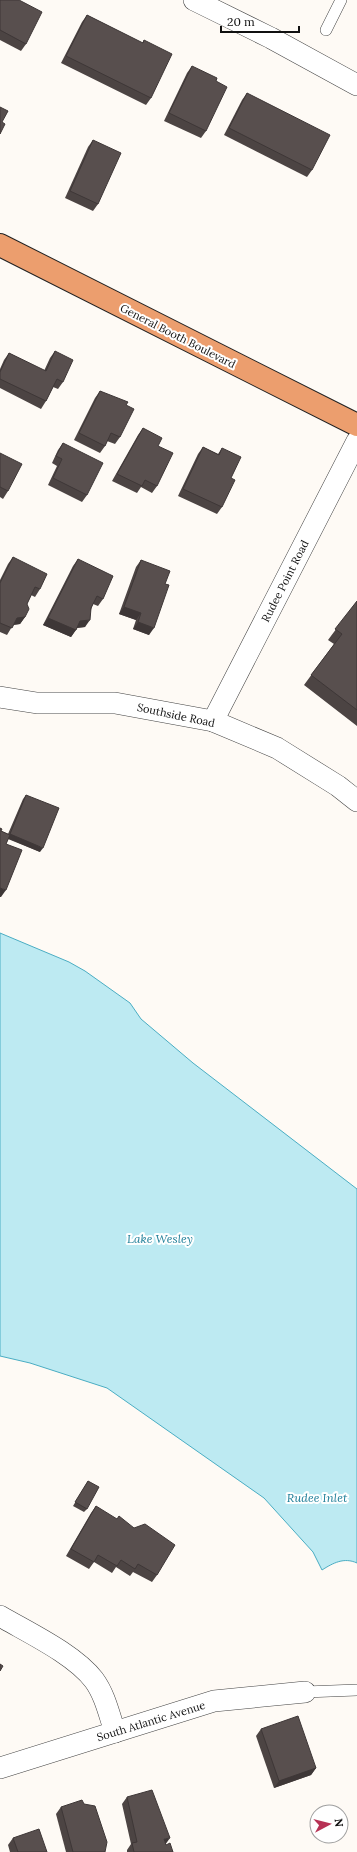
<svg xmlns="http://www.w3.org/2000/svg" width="357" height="1852" font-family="Lora,serif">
	<rect width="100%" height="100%" fill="#fefaf5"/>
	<path fill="#bdeaf2" stroke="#4aadc3" d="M 0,933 L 69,962 L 85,971 L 130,1003 L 141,1019 L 193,1063 L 357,1189 L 357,1563 C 344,1557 333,1563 322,1570 L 313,1552 L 264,1498 L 107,1388 L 30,1363 L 0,1356 Z"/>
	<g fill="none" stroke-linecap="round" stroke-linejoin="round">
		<g stroke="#434343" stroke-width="12">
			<g id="service">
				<polyline points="326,30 341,0"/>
				<polyline points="305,1692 357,1690"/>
			</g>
		</g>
		<g stroke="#434343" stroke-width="22">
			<g id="minor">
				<polyline points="194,0 271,38 357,85"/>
				<polyline points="0,697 37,703 115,703 213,721 277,748 338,786 357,801"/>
				<polyline points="213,721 357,441"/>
				<path d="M 0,1616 C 29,1633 74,1654 94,1680 C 105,1695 109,1714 115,1732"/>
				<polyline points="0,1768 214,1701 305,1692"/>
			</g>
		</g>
		<g stroke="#212121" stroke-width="24">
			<polyline id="trunk" points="0,245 357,425"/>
		</g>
		<use href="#service" stroke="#fff" stroke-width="11"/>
		<use href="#minor" stroke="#fff" stroke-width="21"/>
		<use href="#trunk" stroke="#ec9e6e" stroke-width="22"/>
	</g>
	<g fill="#4c4443">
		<polygon points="0,0 26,44 21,51 0,40"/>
		<polygon points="87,15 142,43 144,40 151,98 146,105 61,63 82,22"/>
		<polygon points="192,66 206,131 201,138 164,121 187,73"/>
		<polygon points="247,93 312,170 307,177 224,135 242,100"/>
		<polygon points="93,140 98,204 93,211 65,198 88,147"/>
		<polygon points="55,351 63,382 58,389 53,387 46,401 41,409 0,388 0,369 4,360 9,353 44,371 50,358"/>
		<polygon points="100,391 126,405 120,437 115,444 107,441 105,446 100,453 74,440 95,398"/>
		<polygon points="143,428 158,446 157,486 152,493 141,487 137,493 112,481 138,435"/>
		<polygon points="63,443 87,495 82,502 48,485 57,466 52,463 58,450"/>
		<polygon points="203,447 218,454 222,448 222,507 217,514 178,496 198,454"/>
		<polygon points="0,453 8,491 3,499 0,497"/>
		<polygon points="13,557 40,589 35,597 31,595 27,604 25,617 20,624 13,625 7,635 0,632 0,580 8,564"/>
		<polygon points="78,559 103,599 98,606 93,604 85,627 77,628 71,637 43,625 73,566"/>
		<polygon points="141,560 165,584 149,635 133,629 136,620 119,614 136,567"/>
		<polygon points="357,601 357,726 304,685 334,644 328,640"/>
		<polygon points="26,795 40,852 8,839 6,844 1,897 0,897 0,828 1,831 8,834 23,799"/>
		<polygon points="88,1481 87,1509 84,1512 73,1506"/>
		<polygon points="96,1506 157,1575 152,1582 133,1572 130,1576 116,1567 112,1573 94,1562 89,1569 66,1556 91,1513"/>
		<polygon points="261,1729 316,1768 311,1775 274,1788 256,1736"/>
		<polygon points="127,1797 165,1844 173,1852 127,1852 127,1850 131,1844 122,1804"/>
		<polygon points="84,1804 105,1852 66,1852 56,1814 61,1807"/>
		<polygon points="13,1838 47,1852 10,1852 8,1845"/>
	</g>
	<g fill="#3e3737">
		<polygon points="124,607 141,613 136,620 119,614"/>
		<polygon points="25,617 20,624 12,625 17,618"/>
		<polygon points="48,618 76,630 71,637 43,625"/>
		<polygon points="90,620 85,627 75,628 80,621"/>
		<polygon points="138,622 154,628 149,635 133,629"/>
		<polygon points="10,834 43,848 40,852 7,838"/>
		<polygon points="0,888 6,890 1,897 0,897"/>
		<polygon points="316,1768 311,1775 274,1788 279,1781"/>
		<polygon points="170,1838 165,1845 164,1839"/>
	</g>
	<g fill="#584f4e" stroke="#3e3737">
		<polygon points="0,0 19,0 42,12 26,44 0,30"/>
		<polygon points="87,15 143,43 144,40 172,54 151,98 66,56"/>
		<polygon points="192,66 217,78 216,81 227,87 206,131 169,113"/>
		<polygon points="247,93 330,135 312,170 229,128"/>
		<polygon points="0,107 8,111 2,122 5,124 0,134"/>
		<polygon points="93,140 121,153 98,204 70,191"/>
		<polygon points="55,351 73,360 63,382 57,379 46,401 0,379 0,372 9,353 46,371"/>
		<polygon points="100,391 128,402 126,405 134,409 120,437 111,433 105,446 79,433"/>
		<polygon points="143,428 162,438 158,446 173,453 157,486 145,480 142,486 117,474"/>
		<polygon points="63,443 103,463 87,495 53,478 62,459 56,456"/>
		<polygon points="203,447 219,455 222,448 241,457 231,478 235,480 222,507 183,489"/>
		<polygon points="0,453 22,464 8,491 0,487"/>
		<polygon points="13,557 47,574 40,589 35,587 27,604 29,609 25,617 17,618 12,628 0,623 0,583"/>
		<polygon points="78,559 113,576 103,599 97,596 91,608 90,620 80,621 76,630 48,618"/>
		<polygon points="141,560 170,571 165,584 169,585 154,628 138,622 141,613 124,607"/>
		<polygon points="357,601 357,710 311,675 342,634 335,629"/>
		<polygon points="26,795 59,808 43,848 10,834"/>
		<polygon points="0,828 2,829 1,831 10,835 6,844 22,850 6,890 0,888"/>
		<polygon points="88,1481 99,1487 87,1509 75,1502"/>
		<polygon points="96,1506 117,1519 119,1516 134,1528 145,1524 175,1545 157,1575 138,1564 135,1569 121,1560 117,1566 98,1555 94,1562 71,1549"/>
		<polygon points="0,1664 3,1666 0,1671"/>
		<polygon points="298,1716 316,1768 279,1781 261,1729"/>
		<polygon points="152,1790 170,1838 164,1839 166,1845 170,1843 173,1852 134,1852 132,1843 137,1842 127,1797"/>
		<polygon points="82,1800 84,1804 95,1806 107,1842 105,1852 73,1852 61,1807"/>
		<polygon points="39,1829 47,1852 18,1852 13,1838"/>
	</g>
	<g text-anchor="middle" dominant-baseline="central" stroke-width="4" stroke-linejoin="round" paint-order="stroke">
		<g font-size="11" fill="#101010" stroke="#fff">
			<text transform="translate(178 336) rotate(27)">General Booth Boulevard</text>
			<text transform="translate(285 581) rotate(-63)">Rudee Point Road</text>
			<text transform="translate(176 715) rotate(12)">Southside Road</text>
			<text transform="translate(151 1721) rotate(-17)">South Atlantic Avenue</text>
		</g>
		<g font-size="12" font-style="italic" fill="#22809a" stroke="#fff">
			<text x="160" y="1238">Lake Wesley</text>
			<text x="317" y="1497">Rudee Inlet</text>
		</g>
	</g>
	<g transform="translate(329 1824) rotate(83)"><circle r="19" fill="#ffffff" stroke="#9f9f9f"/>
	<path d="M0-3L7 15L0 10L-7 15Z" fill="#b73255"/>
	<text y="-6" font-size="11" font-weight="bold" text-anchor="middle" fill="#101010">N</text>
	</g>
	<path d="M221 26v6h78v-6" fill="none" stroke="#101010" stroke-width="2"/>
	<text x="227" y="26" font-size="12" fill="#101010" stroke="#ffffff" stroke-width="3" paint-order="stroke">20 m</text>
</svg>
